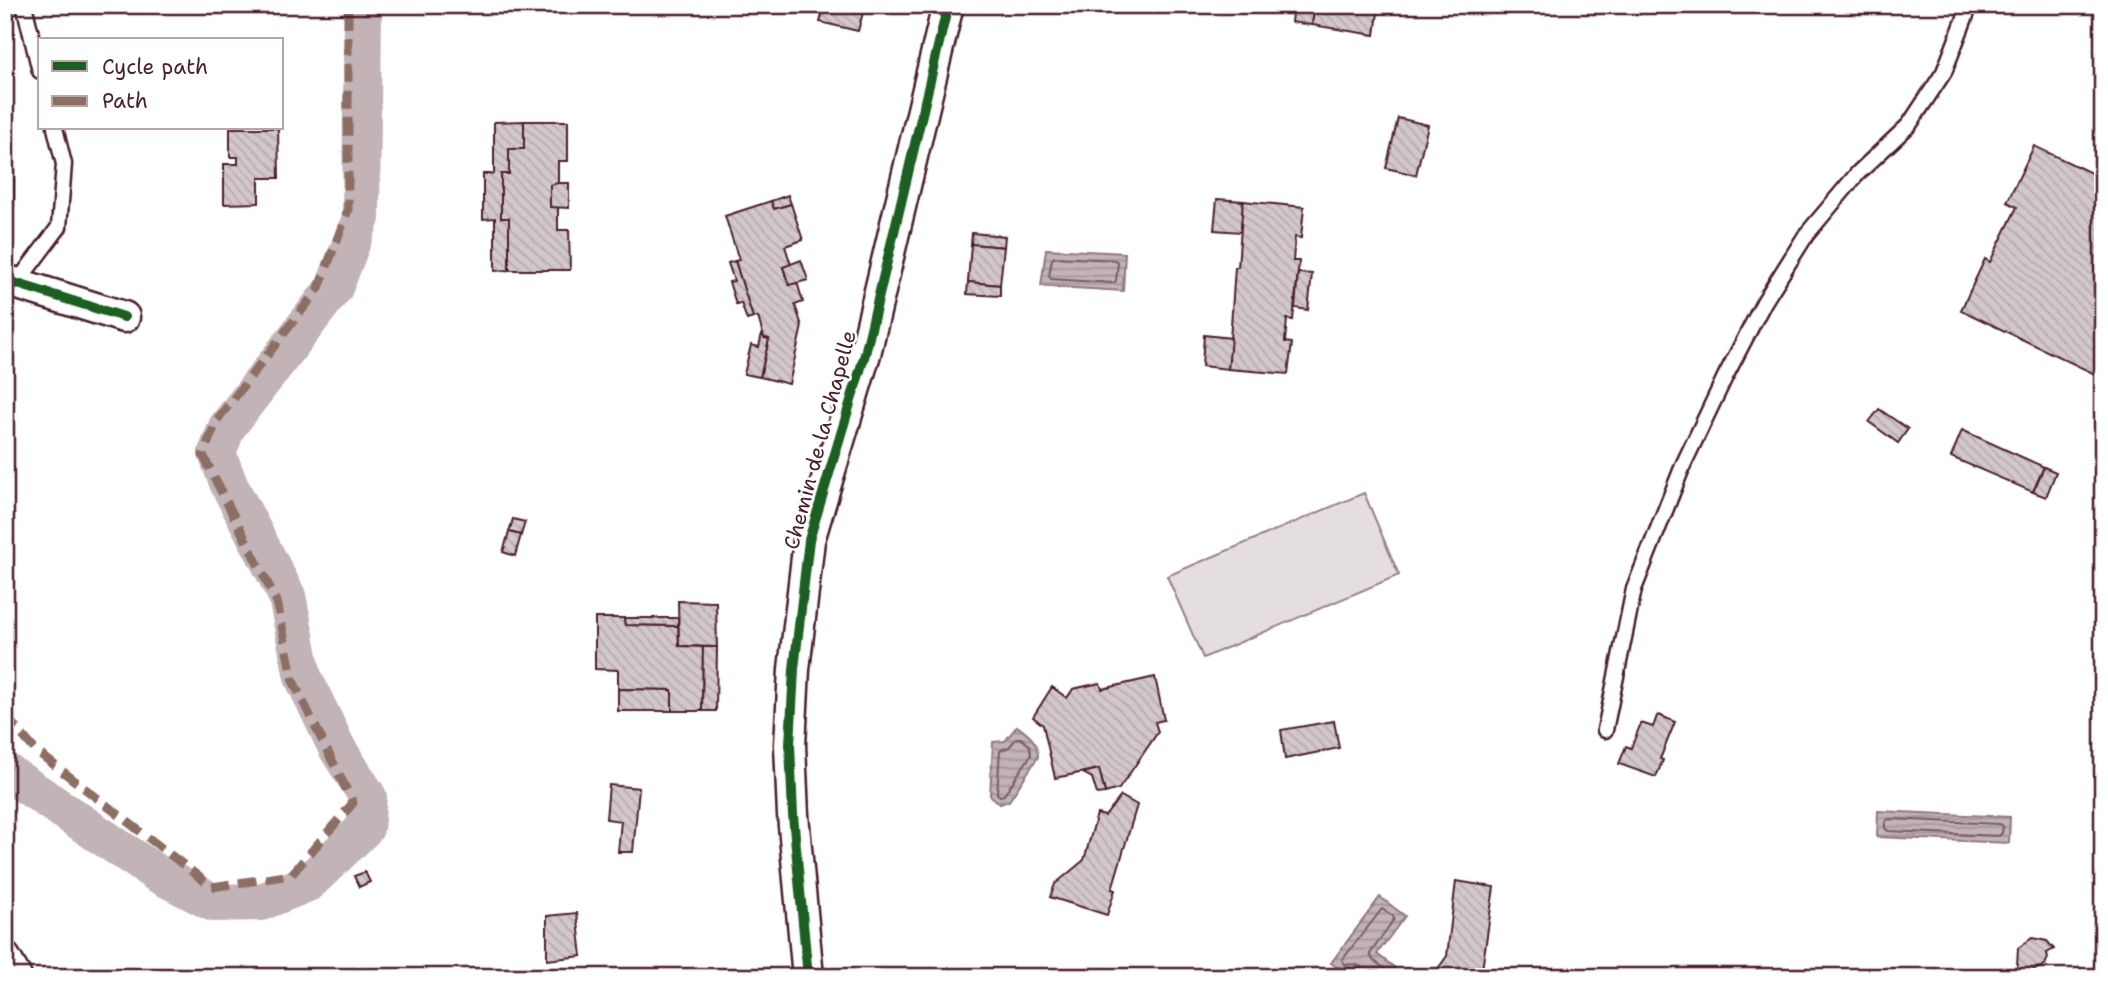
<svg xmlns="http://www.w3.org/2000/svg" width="2108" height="982" font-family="'Shantell Sans',sans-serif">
	<defs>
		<pattern id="water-rules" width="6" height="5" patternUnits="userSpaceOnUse" patternTransform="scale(1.75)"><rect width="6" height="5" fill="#c1b3b6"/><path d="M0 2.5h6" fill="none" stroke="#9f9194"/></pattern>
		<pattern id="building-back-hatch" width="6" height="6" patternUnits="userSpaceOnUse" patternTransform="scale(1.75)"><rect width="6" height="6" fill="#d2c7cb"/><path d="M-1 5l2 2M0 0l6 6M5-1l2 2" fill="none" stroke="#b6aaae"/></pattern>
	</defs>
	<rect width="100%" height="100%" fill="#fff"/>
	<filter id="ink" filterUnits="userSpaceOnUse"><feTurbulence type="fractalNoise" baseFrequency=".0143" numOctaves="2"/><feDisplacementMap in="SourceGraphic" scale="14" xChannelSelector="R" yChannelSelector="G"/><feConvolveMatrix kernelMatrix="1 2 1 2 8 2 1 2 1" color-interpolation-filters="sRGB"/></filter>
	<g filter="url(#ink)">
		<polygon fill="#e5dee0" stroke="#987e86" stroke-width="2" points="1364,493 1399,575 1203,658 1167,576"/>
		<g fill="url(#water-rules)" stroke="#91787e" stroke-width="2">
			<polygon points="1046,249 1125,253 1123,291 1041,286"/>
			<path d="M 1017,726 C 1029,735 1038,741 1038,757 L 1009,801 L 1000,804 L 990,795 L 993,742 L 1005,741 Z"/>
			<polygon points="1878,811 2010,817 2009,843 1877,837"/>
			<polygon points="1380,897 1405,916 1377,954 1395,968 1388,977 1362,977 1353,970 1348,975 1331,963"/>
		</g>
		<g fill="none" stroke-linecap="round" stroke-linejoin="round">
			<g stroke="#7a5a63" stroke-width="2">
				<polygon points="1055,257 1115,260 1118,263 1116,281 1113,283 1051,279 1049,276 1052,259"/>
				<polygon points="1017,738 1021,738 1030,746 1031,755 1004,795 1000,796 997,794 1000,751 1009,747"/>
				<polygon points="1889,819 2000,824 2003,826 2002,833 1999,836 1888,831 1885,828 1885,822"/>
				<path d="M 1366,977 C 1365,965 1355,963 1345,965 L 1342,960 L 1382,909 L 1393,916 L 1394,919 L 1370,954 L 1373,960 L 1384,968 L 1383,977"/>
			</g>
			<polyline stroke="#c1b3b6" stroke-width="38" points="5,771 156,873 214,903 261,902 308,883 365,828 368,797 337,748 303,677 287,596 229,485 217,453 227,427 334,288 361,218 363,5"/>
		</g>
		<g fill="url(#building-back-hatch)" stroke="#4a1f2b" stroke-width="2">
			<polygon points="825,5 865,5 858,31 820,22"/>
			<polygon points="1293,5 1315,5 1312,25 1291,22"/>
			<polygon points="1315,5 1379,5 1375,35 1312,25"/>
			<polygon points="1398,118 1428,125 1416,175 1386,168"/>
			<polygon points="524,121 524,149 509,149 509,174 501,174 501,218 509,218 509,270 495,271 495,218 483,219 483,174 494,174 494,122"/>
			<polygon points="524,121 568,121 568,161 558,161 558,185 550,185 550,207 558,207 558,230 569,230 570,270 509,270 509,218 501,218 501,174 509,174 509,149 524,149"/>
			<polygon points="230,128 278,128 279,178 259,178 259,203 224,204 224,164 238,164 238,157 230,157"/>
			<polygon points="2034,146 2093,174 2098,164 2103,167 2103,378 1961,310 1985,259 1990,262 2017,207 2007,202"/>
			<polygon points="5,157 14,160 14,205 5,202"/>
			<polygon points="558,183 569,183 569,208 550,207 550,185"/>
			<polygon points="788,195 791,204 774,209 771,201"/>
			<polygon points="1217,199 1243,201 1241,232 1214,230"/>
			<polygon points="771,201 774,209 791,204 803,240 785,246 791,265 783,267 789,285 797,282 803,302 795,305 802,326 789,384 760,377 769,339 764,338 758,317 753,318 735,261 739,260 725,216"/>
			<polygon points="1243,201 1304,207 1301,238 1295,237 1293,261 1299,261 1293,320 1287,319 1285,342 1292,343 1288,374 1228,369 1235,267 1238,267"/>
			<polygon points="972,233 1005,236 1004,247 971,244"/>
			<polygon points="971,244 1004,247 1000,285 968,282"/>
			<polygon points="801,260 808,280 789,285 783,267"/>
			<polygon points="735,261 753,318 747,320 741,303 736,304 729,282 734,281 728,263"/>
			<polygon points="1298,273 1312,274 1308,310 1295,308"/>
			<polygon points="968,282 1000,285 1000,296 967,294"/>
			<polygon points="762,333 764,338 769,339 760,377 744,374 751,345 759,347"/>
			<polygon points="1204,335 1231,338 1228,369 1202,366"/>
			<polygon points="1879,409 1908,429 1898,443 1869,422"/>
			<polygon points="1962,430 2044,467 2033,492 1951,457"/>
			<polygon points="2044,467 2056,472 2046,497 2033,492"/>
			<polygon points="513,519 525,522 521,535 509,532"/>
			<polygon points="509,532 521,535 515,556 503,552"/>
			<polygon points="678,601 716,602 717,647 679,646"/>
			<polygon points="595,618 624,618 625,625 678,626 679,646 703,647 702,711 672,711 672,690 618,689 618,670 595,669"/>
			<polygon points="624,618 678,618 678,626 625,625"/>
			<polygon points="703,647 717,647 716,711 702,711"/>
			<polygon points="1155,677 1164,720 1155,722 1158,732 1119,789 1105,793 1099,769 1055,778 1043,725 1033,717 1052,687 1067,698 1073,689 1100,683 1102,689"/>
			<polygon points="618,689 672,690 672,711 618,711"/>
			<polygon points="1659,715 1675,722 1660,759 1663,760 1656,777 1619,764 1626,746 1631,748 1641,723 1653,727 1657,716"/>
			<polygon points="1334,721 1339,748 1285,759 1281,730"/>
			<polygon points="1099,769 1105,793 1097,794 1092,778 1083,773"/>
			<polygon points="609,785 639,788 633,852 618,852 621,821 606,819"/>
			<polygon points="1121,796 1137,805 1112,889 1115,890 1107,915 1050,897 1055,884 1084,860 1097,814 1105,816"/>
			<polygon points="365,872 370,882 359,887 354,876"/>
			<polygon points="1456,881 1494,887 1481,977 1432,977 1447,956"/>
			<polygon points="577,913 582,956 547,960 547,916"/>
			<polygon points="2032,938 2047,941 2054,949 2047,953 2048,958 2045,965 2023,975 2017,966 2018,948"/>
		</g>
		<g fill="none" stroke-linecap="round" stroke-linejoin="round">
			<g stroke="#4a1f2b" stroke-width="19">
				<g id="service">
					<polyline points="24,5 40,71"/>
					<polyline points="16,284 59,227 64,164 55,128"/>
					<polyline points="1605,730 1634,589 1684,463 1725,377 1764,302 1806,235 1858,173 1909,125 1944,72 1970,5"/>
				</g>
			</g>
			<g stroke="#4a1f2b" stroke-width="35">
				<g id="minor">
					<polyline points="5,280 124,317"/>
					<polyline points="5,958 16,977"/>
					<polyline points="808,977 793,815 790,745 794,669 809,540 865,354 948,5"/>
				</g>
			</g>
			<use href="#service" stroke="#fff" stroke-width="14"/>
			<use href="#minor" stroke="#fff" stroke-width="30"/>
			<polyline stroke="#8d6e63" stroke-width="9" stroke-dasharray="18 9" stroke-linecap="butt" points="5,715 35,750 212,887 291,875 353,803 293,681 277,602 203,455 217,420 319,288 348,210 348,5"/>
			<g stroke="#fff" stroke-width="15">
				<g id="cycleway">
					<polyline points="5,280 124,317"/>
					<polyline points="808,977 793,815 790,745 794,669 809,540 865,354 948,5"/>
				</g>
			</g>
			<use href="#cycleway" stroke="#1b5e20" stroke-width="10"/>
		</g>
	</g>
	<g text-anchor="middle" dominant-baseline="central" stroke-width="5" stroke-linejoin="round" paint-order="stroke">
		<g font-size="21" fill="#4a1f2b" stroke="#fff">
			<text transform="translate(820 440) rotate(-75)">Chemin de la Chapelle</text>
		</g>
	</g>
	<rect width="2108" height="982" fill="none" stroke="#fff" stroke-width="28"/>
	<rect x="14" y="14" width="2080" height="954" fill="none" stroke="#4a1f2b" stroke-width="2.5" filter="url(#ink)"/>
	<rect x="38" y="38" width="245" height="91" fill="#ffffff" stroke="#b7a5aa" stroke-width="2"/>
	<rect x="52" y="61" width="35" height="10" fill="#1b5e20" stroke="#b7a5aa" stroke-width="2"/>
	<text x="102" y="74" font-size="21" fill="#4a1f2b">Cycle path</text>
	<rect x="52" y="96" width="35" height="10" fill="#8d6e63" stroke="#b7a5aa" stroke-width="2"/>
	<text x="102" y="108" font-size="21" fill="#4a1f2b">Path</text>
</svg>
